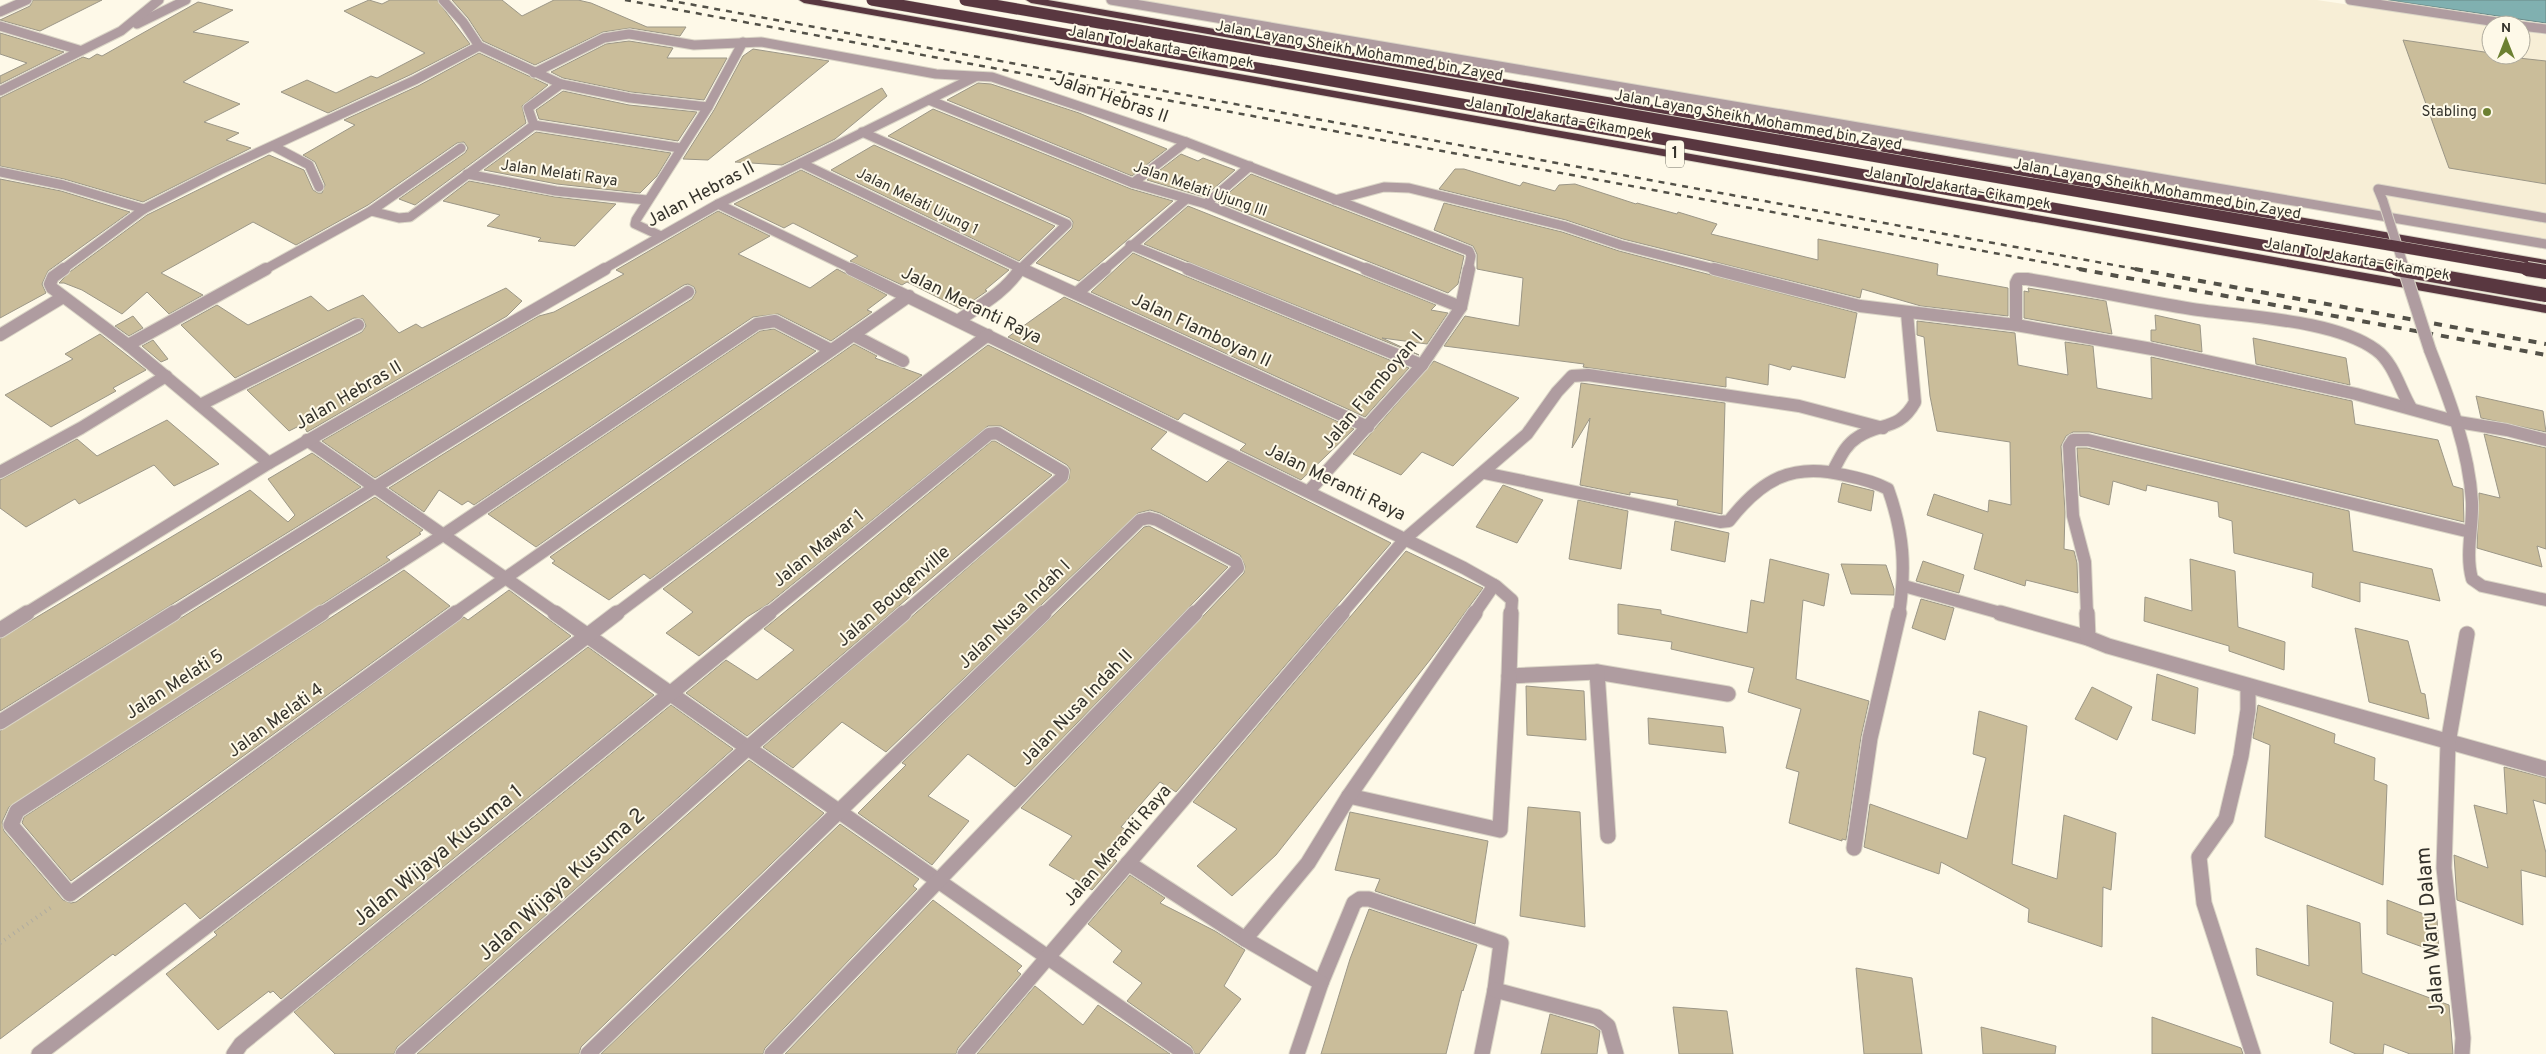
<svg xmlns="http://www.w3.org/2000/svg" width="2546" height="1054" font-family="Overpass,sans-serif">
	<rect width="100%" height="100%" fill="#fef9e8"/>
	<polygon fill="#f7eed6" points="1127,0 2317,0 2491,26 2491,55 2521,55 2521,31 2546,35 2546,244"/>
	<polygon fill="#80b0b0" stroke="#6a8a88" points="2388,0 2546,0 2546,23"/>
	<g fill="#cabd9a" stroke="#9c9787">
		<polygon points="33,0 102,0 40,31 0,20 30,6"/>
		<polygon points="369,0 382,4 390,0 437,0 470,44 412,74 328,113 281,92 307,80 336,93 371,76 377,78 425,53 344,11"/>
		<polygon points="452,0 502,0 522,16 554,0 578,0 591,3 647,27 686,27 680,36 630,28 603,32 535,65 483,41 468,18"/>
		<polygon points="198,2 233,10 193,32 249,42 183,82 240,104 204,122 239,133 226,140 251,148 143,202 64,179 0,166 0,98 83,57 89,59 97,54 102,56"/>
		<polygon points="0,33 64,52 0,84 0,76 27,63 0,54"/>
		<polygon points="2403,40 2491,53 2491,55 2546,61 2546,184 2449,168"/>
		<polygon points="629,41 673,48 667,58 727,58 704,100 631,92 563,78 551,72 606,44"/>
		<polygon points="753,49 829,61 708,160 683,159 714,110 743,56"/>
		<polygon points="479,53 548,85 522,106 526,123 415,205 399,199 465,153 468,148 464,142 457,143 368,205 296,245 253,222 161,273 203,295 169,314 147,292 122,314 82,290 64,283 59,283 71,271 147,215 269,155 304,170 313,190 318,193 322,193 325,185 315,162 303,155 355,125 344,120 418,86"/>
		<polygon points="978,83 991,84 1079,113 1167,149 1132,176 947,100"/>
		<polygon points="882,88 887,96 835,139 782,165 735,162"/>
		<polygon points="563,91 629,105 697,112 678,141 539,119 536,110"/>
		<polygon points="933,109 1131,189 1173,201 1079,281 1036,263 1072,228 1073,222 1070,218 888,136"/>
		<polygon points="536,132 671,153 657,176 640,193 557,184 484,170"/>
		<polygon points="874,145 1055,226 1019,261 831,170"/>
		<polygon points="1181,154 1198,161 1203,158 1235,170 1204,197 1147,180"/>
		<polygon points="1455,169 1464,169 1520,186 1523,182 1555,191 1559,185 1575,184 1636,204 1637,203 1677,214 1678,212 1717,224 1711,234 1818,260 1818,239 1938,264 1937,275 2008,288 2008,316 1921,306 1862,289 1860,298 1623,239 1566,220 1439,189"/>
		<polygon points="801,170 1009,270 985,290 987,291 961,309 907,282 902,285 850,261 858,256 793,223 784,228 734,204"/>
		<polygon points="1251,174 1464,256 1458,284 1448,293 1218,202"/>
		<polygon points="0,179 61,191 130,212 48,271 42,284 46,293 0,318"/>
		<polygon points="469,181 555,197 616,204 575,246 538,241 541,238 487,226 500,215 443,201"/>
		<polygon points="1444,203 1562,232 1619,251 1857,313 1845,378 1792,366 1790,370 1769,364 1768,385 1726,377 1726,387 1583,367 1584,364 1444,346 1465,316 1519,326 1523,278 1477,269 1477,254 1473,246 1434,230"/>
		<polygon points="1188,206 1436,305 1431,310 1448,313 1427,344 1382,338 1419,355 1144,244"/>
		<polygon points="718,211 770,236 738,254 810,288 837,269 887,295 867,310 872,312 831,341 778,314 753,317 474,505 468,501 462,505 439,490 424,512 389,488 692,299 696,292 694,287 688,284 684,285 375,478 322,441 539,316 554,312 624,274 616,270"/>
		<polygon points="1133,253 1185,276 1409,368 1365,417 1091,292"/>
		<polygon points="506,288 522,301 507,316 307,432 303,424 289,431 247,390 362,332 366,326 363,319 354,318 235,378 181,325 217,305 248,325 311,296 328,311 363,295 399,333 416,324 422,328"/>
		<polygon points="2028,288 2106,301 2112,334 2024,318 2024,291 2029,292"/>
		<polygon points="1064,297 1354,429 1301,480 1240,450 1246,444 1184,413 1178,420 1008,337"/>
		<polygon points="2155,315 2200,325 2202,352 2151,341 2151,330 2156,330"/>
		<polygon points="133,316 143,328 129,336 115,326"/>
		<polygon points="1917,321 2015,333 2018,365 2068,375 2065,342 2093,346 2097,388 2152,399 2151,357 2352,401 2355,424 2438,440 2453,486 2463,489 2464,522 2090,432 2073,432 2066,436 2061,446 2065,512 2064,549 2074,551 2077,563 2078,593 2026,580 2025,586 1974,569 1983,534 1927,515 1934,494 1988,512 1989,500 2011,505 2010,442 1937,431 1930,396 1924,337 1917,335"/>
		<polygon points="774,329 816,351 536,547 488,514 760,331"/>
		<polygon points="100,334 146,370 113,388 116,391 51,427 5,395 73,359 65,354"/>
		<polygon points="2253,338 2346,358 2350,385 2256,364"/>
		<polygon points="153,340 168,359 161,362 142,346"/>
		<polygon points="854,344 877,356 875,358 922,375 650,579 644,574 609,600 552,563 555,561 550,557"/>
		<polygon points="988,345 1167,432 1151,449 1207,482 1228,461 1391,543 1176,792 1160,782 1121,827 1133,833 1113,858 1117,861 1092,890 1049,865 1072,836 1021,808 1244,573 1245,566 1240,555 1160,513 1150,510 1138,513 886,752 842,722 793,768 763,747 1069,479 1070,469 1067,465 1001,426 988,426 768,604 747,617 699,656 666,633 693,612 663,589"/>
		<polygon points="1434,361 1519,398 1453,466 1422,452 1401,475 1353,454"/>
		<polygon points="1581,383 1725,403 1722,514 1677,505 1678,500 1630,492 1630,495 1580,485 1590,418 1572,448"/>
		<polygon points="2476,396 2543,411 2546,432 2481,418"/>
		<polygon points="167,420 219,464 174,486 154,465 79,504 75,499 26,527 0,508 0,480 77,439 97,456"/>
		<polygon points="2484,434 2546,448 2546,549 2537,546 2542,567 2477,548 2479,493 2500,498"/>
		<polygon points="992,441 995,441 1052,475 747,736 686,693 726,660 757,680 794,650 764,629"/>
		<polygon points="2077,448 2087,448 2349,511 2353,551 2432,569 2440,601 2360,582 2360,602 2312,587 2313,573 2234,553 2232,521 2219,517 2218,502 2147,485 2146,491 2113,481 2109,505 2080,496"/>
		<polygon points="312,453 361,487 0,711 0,639 250,490 288,522 295,515 268,479"/>
		<polygon points="1842,483 1874,491 1871,511 1838,502"/>
		<polygon points="1503,485 1543,500 1517,543 1476,527"/>
		<polygon points="375,497 423,530 419,533 421,534 386,557 390,560 9,807 2,822 4,831 63,900 71,903 76,902 464,617 468,620 509,590 571,636 200,919 185,903 115,956 113,954 0,1039 0,731"/>
		<polygon points="1578,500 1628,511 1621,569 1569,559"/>
		<polygon points="1675,521 1729,533 1725,562 1671,550"/>
		<polygon points="1149,526 1228,567 1015,787 968,754 928,796 969,821 932,865 858,813 906,765 902,763 1144,527"/>
		<polygon points="1406,551 1483,588 1430,660 1276,855 1232,896 1197,866 1237,829 1193,802"/>
		<polygon points="1770,559 1829,574 1824,606 1803,600 1796,679 1869,701 1861,737 1846,840 1842,839 1842,841 1789,823 1799,772 1786,768 1801,709 1748,692 1754,668 1671,649 1672,642 1618,634 1618,604 1661,610 1661,614 1747,633 1751,600 1764,603"/>
		<polygon points="2190,559 2235,571 2238,627 2285,642 2284,670 2229,651 2229,646 2144,621 2145,597 2192,611"/>
		<polygon points="1923,561 1964,575 1959,593 1916,581"/>
		<polygon points="1841,564 1886,565 1894,589 1894,595 1851,594"/>
		<polygon points="404,570 450,606 71,881 22,823 24,817"/>
		<polygon points="1921,599 1954,608 1945,640 1912,628"/>
		<polygon points="2355,628 2408,641 2421,693 2425,694 2429,719 2369,702"/>
		<polygon points="588,647 654,695 281,999 273,991 270,993 269,991 218,1030 166,974 217,935 214,932"/>
		<polygon points="2157,674 2198,688 2195,734 2152,720"/>
		<polygon points="1526,686 1584,691 1586,740 1527,735"/>
		<polygon points="2092,687 2132,707 2117,740 2075,719"/>
		<polygon points="671,705 733,749 397,1047 394,1054 335,1054 294,1012"/>
		<polygon points="2258,705 2335,734 2334,743 2375,758 2374,780 2387,785 2383,885 2265,837 2270,745 2253,738"/>
		<polygon points="1979,711 2027,726 2012,864 2057,879 2064,815 2116,833 2111,890 2103,887 2102,947 2028,922 2029,909 1941,862 1939,874 1864,847 1870,804 1967,839 1986,758 1973,754"/>
		<polygon points="1648,718 1723,727 1726,753 1649,744"/>
		<polygon points="749,760 824,813 581,1047 579,1054 417,1054"/>
		<polygon points="2504,767 2546,778 2546,804 2533,800 2546,853 2546,877 2521,870 2523,925 2457,900 2454,855 2488,868 2474,805 2507,814"/>
		<polygon points="1528,807 1580,812 1585,927 1520,916"/>
		<polygon points="1350,812 1488,841 1475,924 1375,891 1380,879 1335,870"/>
		<polygon points="840,824 919,879 913,886 917,889 765,1048 763,1054 601,1054"/>
		<polygon points="1130,875 1165,898 1160,903 1215,931 1245,950 1224,986 1241,999 1199,1054 1195,1054 1191,1046 1127,1001 1142,983 1113,962 1122,951 1088,924"/>
		<polygon points="933,900 1022,966 1017,971 1021,974 958,1048 956,1054 785,1054"/>
		<polygon points="2387,900 2437,919 2439,953 2387,934"/>
		<polygon points="2307,905 2360,923 2362,973 2449,1005 2453,1054 2410,1054 2384,1044 2383,1054 2356,1054 2330,1043 2333,1002 2257,975 2256,948 2309,966"/>
		<polygon points="1369,909 1477,945 1463,991 1462,990 1446,1054 1321,1054 1350,959"/>
		<polygon points="1856,968 1912,978 1922,1054 1864,1054"/>
		<polygon points="1035,986 1083,1025 1098,1005 1170,1054 977,1054"/>
		<polygon points="1673,1007 1727,1011 1733,1054 1679,1054"/>
		<polygon points="1550,1014 1594,1027 1600,1031 1597,1054 1541,1054"/>
		<polygon points="2152,1017 2241,1048 2243,1054 2152,1054"/>
		<polygon points="1981,1027 2056,1046 2055,1054 1983,1054"/>
	</g>
	<g fill="none" stroke-linecap="round" stroke-linejoin="round">
		<g stroke="#dad5c6" stroke-width="14">
			<polyline id="service" points="853,335 903,361"/>
		</g>
		<g stroke="#dad5c6" stroke-width="11">
			<g id="minor-far2">
				<polyline points="1111,0 2546,244"/>
				<polyline points="2350,0 2517,25"/>
				<polyline points="0,12 27,0"/>
				<polyline points="137,24 186,0"/>
				<polyline points="0,26 79,50"/>
				<polyline points="2521,26 2546,29"/>
				<polyline points="479,46 561,84 630,98 708,107"/>
				<polyline points="534,73 604,38 629,34 694,45 761,42 936,74 992,77 1186,142 1469,251 1471,256 1468,270"/>
				<polyline points="0,91 121,31 159,0"/>
				<polyline points="929,100 1133,183 1206,204 1369,270"/>
				<polyline points="534,125 528,108 561,84"/>
				<polyline points="862,132 1067,224 1019,270"/>
				<polyline points="273,146 309,165 319,187"/>
				<polyline points="801,163 1024,270"/>
				<polyline points="0,172 63,185 144,209"/>
				<polyline points="467,174 556,191 647,200"/>
				<polyline points="1133,183 1186,142"/>
				<polyline points="1335,200 1384,187 1409,188 1564,226 1621,245 1719,270"/>
				<polyline points="2383,201 2378,189 2546,218"/>
				<polyline points="718,204 854,270"/>
				<polyline points="1206,204 1250,166"/>
				<polyline points="371,211 399,218 410,217 534,125 680,148"/>
				<polyline points="661,236 635,224 636,220 708,107 743,42"/>
				<polyline points="1130,245 1191,270"/>
				<polyline points="62,270 144,209 220,170 415,80 479,46 463,22 443,0"/>
				<polyline points="264,270 371,211 461,148"/>
				<polyline points="602,270 718,204 975,77"/>
				<polyline points="1104,270 1185,200"/>
			</g>
		</g>
		<g stroke="#dad5c6" stroke-width="14">
			<g id="minor-far1">
				<polyline points="64,269 53,277 50,284 52,288 128,345 269,463"/>
				<polyline points="851,269 1464,568 1496,586 1512,600 1511,614"/>
				<polyline points="1022,269 1368,427"/>
				<polyline points="1188,269 1422,365"/>
				<polyline points="1366,269 1461,307"/>
				<polyline points="1714,269 1860,306 2016,325 2152,349 2356,394 2458,422 2507,430 2546,440"/>
				<polyline points="1077,293 1105,269"/>
				<path d="M 959,320 C 981,305 1005,292 1020,269"/>
				<path d="M 2016,325 L 2016,283 L 2018,279 L 2027,279 C 2082,288 2137,300 2192,309 C 2243,317 2334,319 2376,350 C 2394,363 2400,390 2411,408"/>
				<polyline points="0,335 63,297"/>
				<polyline points="128,345 266,269"/>
				<path d="M 2430,350 C 2449,398 2469,450 2472,502 C 2473,528 2465,553 2472,579 L 2482,586 L 2546,600"/>
				<polyline points="200,405 358,325"/>
				<polyline points="307,440 557,614"/>
				<path d="M 1833,471 C 1840,458 1845,445 1858,437 C 1881,422 1899,431 1915,402 L 1907,313"/>
				<polyline points="0,472 81,428 166,376"/>
				<path d="M 1484,473 L 1720,522 L 1729,521 C 1761,480 1792,462 1844,475 C 1859,478 1875,482 1888,489 C 1904,534 1906,568 1899,614"/>
				<polyline points="1309,491 1422,365 1461,307 1469,269"/>
				<polyline points="1904,586 2004,614"/>
				<polyline points="25,614 269,463 605,269"/>
				<polyline points="172,614 688,292"/>
				<polyline points="320,614 443,535 757,324 775,321 831,350"/>
				<polyline points="454,614 909,296"/>
				<polyline points="616,614 988,335"/>
				<polyline points="768,614 989,434 997,433 1063,472 1062,477 903,614"/>
				<polyline points="1043,614 1140,520 1149,518 1157,520 1236,562 1238,568 1194,614"/>
				<polyline points="1341,614 1406,538 1527,434 1557,392 1572,376 1588,375 1799,406 1883,428"/>
				<polyline points="1474,614 1494,585"/>
				<polyline points="2087,614 2085,562 2073,516 2069,446 2073,440 2088,440 2470,532"/>
			</g>
		</g>
		<g stroke="#dad5c6" stroke-width="17">
			<g id="minor">
				<polyline points="322,613 17,811 11,825 70,894 456,613"/>
				<polyline points="555,613 1186,1054"/>
				<polyline points="1511,613 1509,676 1597,672 1728,694"/>
				<polyline points="2000,613 2088,638 2108,646 2546,769"/>
				<polyline points="2087,613 2088,638"/>
				<polyline points="0,630 27,613"/>
				<polyline points="1597,672 1608,836"/>
				<polyline points="2248,686 2248,710 2241,756 2226,819 2199,857 2204,903 2253,1054"/>
				<polyline points="0,722 174,613"/>
				<polyline points="1349,796 1500,830 1509,676"/>
				<polyline points="1854,848 1870,738 1899,613"/>
				<polyline points="1128,863 1245,939"/>
				<polyline points="1321,983 1354,903 1360,899 1369,899 1501,943 1495,990 1482,1054"/>
				<polyline points="1495,990 1597,1017 1608,1026 1616,1054"/>
				<polyline points="39,1054 617,613"/>
				<polyline points="234,1054 241,1044 769,613"/>
				<polyline points="403,1054 749,747 904,613"/>
				<polyline points="588,1054 1044,613"/>
				<polyline points="772,1054 1195,613"/>
				<polyline points="965,1054 1342,613"/>
				<polyline points="1297,1054 1321,983 1245,939 1308,863 1349,796 1475,613"/>
				<polyline points="2462,1054 2463,1038 2444,868 2448,743 2467,634"/>
			</g>
		</g>
		<g stroke="#dad5c6" stroke-width="2">
			<g id="motorway">
				<polygon points="799,0 820,0 2546,305 2546,313 804,3"/>
				<polygon points="1026,0 1048,0 2546,260 2546,268 1031,3"/>
			</g>
		</g>
		<polyline stroke="#b0ac9f" stroke-width="4" stroke-dasharray="1 4.5" stroke-linecap="butt" points="0,943 53,906"/>
		<use href="#service" stroke="#af9ca0" stroke-width="12"/>
		<use href="#minor-far2" stroke="#af9ca0" stroke-width="9"/>
		<use href="#minor-far1" stroke="#af9ca0" stroke-width="12"/>
		<use href="#minor" stroke="#af9ca0" stroke-width="15"/>
		<use href="#motorway" fill="#593740" fill-rule="evenodd"/>
		<g stroke="#535148" stroke-width="2.5" stroke-dasharray="6 6" stroke-linecap="butt">
			<polyline points="625,0 2086,270"/>
			<polyline points="667,0 2141,270"/>
		</g>
		<g stroke="#535148" stroke-width="4" stroke-dasharray="8 8" stroke-linecap="butt">
			<polyline points="2079,269 2546,355"/>
			<polyline points="2135,269 2546,344"/>
		</g>
		<g stroke="#dad5c6" stroke-width="11" stroke-linecap="butt">
			<polyline id="minor-bridge-far1" points="2383,201 2405,270"/>
		</g>
		<g stroke="#dad5c6" stroke-width="14" stroke-linecap="butt">
			<polyline id="minor-bridge" points="2404,269 2430,350"/>
		</g>
		<g stroke="#dad5c6" stroke-width="12" stroke-linecap="butt">
			<g id="motorway-bridge-far1">
				<polyline points="872,0 2404,270"/>
				<polyline points="965,0 2534,270"/>
			</g>
		</g>
		<g stroke="#dad5c6" stroke-width="16" stroke-linecap="butt">
			<g id="motorway-bridge">
				<polyline points="2397,269 2546,295"/>
				<polyline points="2527,269 2546,272"/>
			</g>
		</g>
		<use href="#minor-bridge-far1" stroke="#af9ca0" stroke-width="9"/>
		<use href="#minor-bridge" stroke="#af9ca0" stroke-width="12"/>
		<use href="#motorway-bridge-far1" stroke="#593740" stroke-width="11"/>
		<use href="#motorway-bridge" stroke="#593740" stroke-width="14"/>
	</g>
	<circle fill="#6c8031" stroke="#fef9e8" stroke-width="2" cx="2487" cy="112" r="5"/>
	<g text-anchor="middle" dominant-baseline="central" stroke-width="4" stroke-linejoin="round" paint-order="stroke">
		<g font-size="15" fill="#35332c" stroke="#fef9e8">
			<text transform="translate(1161 48) rotate(10)">Jalan Tol Jakarta–Cikampek</text>
			<text transform="translate(1359 52) rotate(10)">Jalan Layang Sheikh Mohammed bin Zayed</text>
			<text transform="translate(1559 119) rotate(10)">Jalan Tol Jakarta–Cikampek</text>
			<text transform="translate(1758 121) rotate(10)">Jalan Layang Sheikh Mohammed bin Zayed</text>
			<text transform="translate(559 174) rotate(8)">Jalan Melati Raya</text>
			<text transform="translate(1958 189) rotate(10)">Jalan Tol Jakarta–Cikampek</text>
			<text transform="translate(1200 190) rotate(19)">Jalan Melati Ujung III</text>
			<text transform="translate(2157 190) rotate(10)">Jalan Layang Sheikh Mohammed bin Zayed</text>
			<text transform="translate(917 202) rotate(26)">Jalan Melati Ujung 1</text>
			<text transform="translate(2357 260) rotate(10)">Jalan Tol Jakarta–Cikampek</text>
		</g>
		<g font-size="15" fill="#35332c" stroke="#fef9e8" text-anchor="end">
			<text x="2477" y="112">Stabling</text>
		</g>
		<rect fill="#fef9e8" stroke="#716e64" stroke-width="1" x="1666" y="140.5" width="18" height="27" rx="4"/>
		<g font-size="16" font-weight="bold" fill="#35332c">
			<text x="1675" y="154">1</text>
		</g>
		<g font-size="18" fill="#35332c" stroke="#fef9e8">
			<text transform="translate(1111 99) rotate(19)">Jalan Hebras II</text>
			<text transform="translate(701 195) rotate(-28)">Jalan Hebras II</text>
			<text transform="translate(971 306) rotate(26)">Jalan Meranti Raya</text>
			<text transform="translate(1201 331) rotate(25)">Jalan Flamboyan II</text>
			<text transform="translate(1373 391) rotate(-50)">Jalan Flamboyan I</text>
			<text transform="translate(349 396) rotate(-30)">Jalan Hebras II</text>
			<text transform="translate(1335 483) rotate(26)">Jalan Meranti Raya</text>
			<text transform="translate(819 549) rotate(-39)">Jalan Mawar 1</text>
			<text transform="translate(894 597) rotate(-41)">Jalan Bougenville</text>
			<text transform="translate(1015 615) rotate(-44)">Jalan Nusa Indah I</text>
			<text transform="translate(175 685) rotate(-33)">Jalan Melati 5</text>
			<text transform="translate(1077 708) rotate(-46)">Jalan Nusa Indah II</text>
			<text transform="translate(276 721) rotate(-36)">Jalan Melati 4</text>
			<text transform="translate(1118 846) rotate(-49)">Jalan Meranti Raya</text>
		</g>
		<g font-size="21" fill="#35332c" stroke="#fef9e8">
			<text transform="translate(438 856) rotate(-39)">Jalan Wijaya Kusuma 1</text>
			<text transform="translate(562 885) rotate(-42)">Jalan Wijaya Kusuma 2</text>
			<text transform="translate(2431 931) rotate(-95)">Jalan Waru Dalam</text>
		</g>
	</g>
	<g transform="translate(2506 40)"><circle r="24" fill="#fef9e8" stroke="#aeaa9d"/>
	<path d="M0-4L9 19L0 12L-9 19Z" fill="#6c8031"/>
	<text y="-8" font-size="14" font-weight="bold" text-anchor="middle" fill="#35332c">N</text>
	</g>
</svg>
